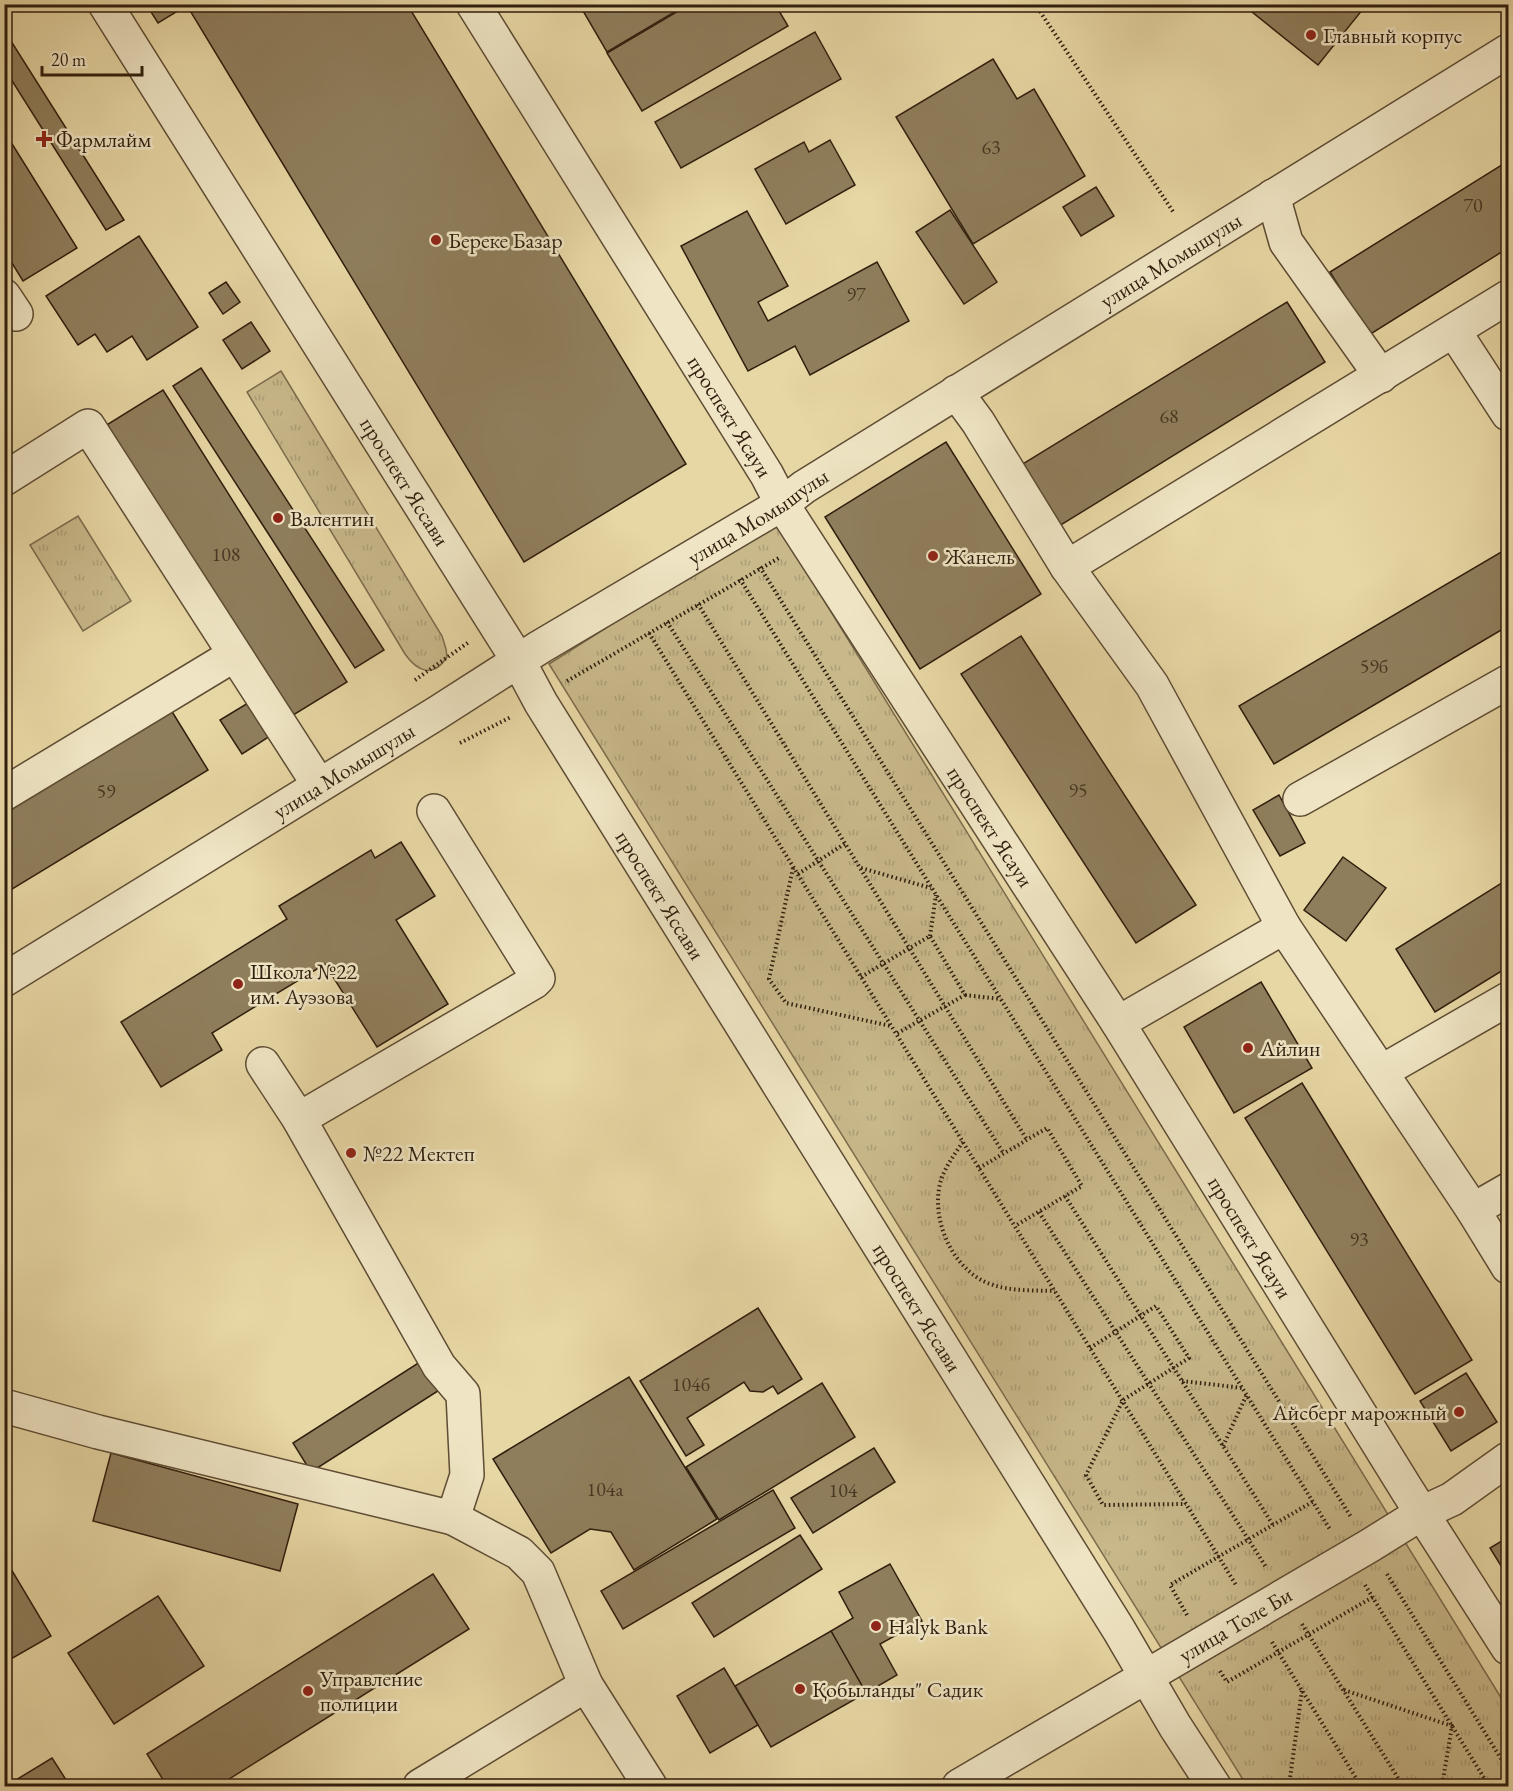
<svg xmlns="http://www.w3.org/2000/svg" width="1513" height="1791" font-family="'EB Garamond',serif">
	<defs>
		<pattern id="grass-tufts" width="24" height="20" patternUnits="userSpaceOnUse" patternTransform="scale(1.5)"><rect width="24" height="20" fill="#c8b88a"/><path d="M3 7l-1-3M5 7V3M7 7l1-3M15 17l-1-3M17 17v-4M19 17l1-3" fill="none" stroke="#ac9e76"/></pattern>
	</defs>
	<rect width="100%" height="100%" fill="#e7d7a4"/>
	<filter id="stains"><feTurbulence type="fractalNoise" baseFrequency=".00333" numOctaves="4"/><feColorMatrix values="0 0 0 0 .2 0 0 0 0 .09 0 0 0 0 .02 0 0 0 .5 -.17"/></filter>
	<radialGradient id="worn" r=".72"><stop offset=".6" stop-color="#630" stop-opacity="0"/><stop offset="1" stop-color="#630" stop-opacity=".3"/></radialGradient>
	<g fill="url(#grass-tufts)" stroke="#7c6b4c" stroke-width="1.5">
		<path d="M 281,371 L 442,636 L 446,649 L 447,657 C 433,679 417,671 405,654 L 247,392 Z"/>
		<polygon points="78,516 131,601 83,631 30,545"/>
		<polygon points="775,521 1508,1709 1508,1786 1247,1786 549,664"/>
	</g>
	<g fill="#8f7e5c" stroke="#301e0e" stroke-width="1.5">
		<polygon points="146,4 185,4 186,6 158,23"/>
		<polygon points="186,4 407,4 686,464 524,562"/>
		<polygon points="579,4 688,4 607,52"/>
		<polygon points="690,4 775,4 788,26 642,111 607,53"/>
		<polygon points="1242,4 1367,4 1318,65"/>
		<polygon points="4,30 124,220 106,230 4,68"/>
		<polygon points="815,32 841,79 681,168 655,122"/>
		<polygon points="993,59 1017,99 1034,89 1085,176 973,244 896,117"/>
		<polygon points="4,131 77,248 23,281 4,250"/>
		<polygon points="830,140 855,185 786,224 755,169 804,142 809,152"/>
		<polygon points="1508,161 1508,248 1369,335 1330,272"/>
		<polygon points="1096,187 1114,216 1081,236 1063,207"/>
		<polygon points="950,210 997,282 964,304 916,232"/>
		<polygon points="747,211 788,286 758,302 768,321 877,262 909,321 810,375 795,346 748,371 681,246"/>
		<polygon points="139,236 198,327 147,360 132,336 107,352 95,334 78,345 46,296"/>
		<polygon points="226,282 240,302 223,314 209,293"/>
		<polygon points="1287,302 1325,362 1051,531 1013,470"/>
		<polygon points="251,322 270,351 242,369 223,340"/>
		<polygon points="201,368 384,650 355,668 173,386"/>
		<polygon points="163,390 347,682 290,717 105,426"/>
		<polygon points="946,442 1041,594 920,669 825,517"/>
		<polygon points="1508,548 1508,626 1274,764 1239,706"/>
		<polygon points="1021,636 1196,905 1136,943 961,674"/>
		<polygon points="248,703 270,736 242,754 220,720"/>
		<polygon points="171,710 208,770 4,894 4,811"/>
		<polygon points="1279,795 1305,843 1280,856 1253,810"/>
		<polygon points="401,842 435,896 396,920 448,1004 377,1047 325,964 212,1033 222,1050 161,1087 121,1022 287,919 279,906 371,850 375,858"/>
		<polygon points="1343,857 1386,888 1346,941 1304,910"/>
		<polygon points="1508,879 1508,967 1435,1012 1396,949"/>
		<polygon points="1261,982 1312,1068 1234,1113 1184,1027"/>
		<polygon points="1302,1083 1472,1360 1415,1394 1245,1118"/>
		<polygon points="758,1308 802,1379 778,1394 773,1386 763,1392 750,1391 744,1382 687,1418 704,1445 686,1456 640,1381"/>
		<polygon points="423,1360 441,1389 311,1472 293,1443"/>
		<polygon points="1466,1373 1497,1422 1451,1451 1420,1401"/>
		<polygon points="629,1377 717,1519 634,1570 611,1532 590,1529 551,1553 493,1459"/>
		<polygon points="822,1383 855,1437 719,1520 686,1467"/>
		<polygon points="874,1448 895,1482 813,1533 791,1498"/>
		<polygon points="111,1453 298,1504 280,1571 93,1521"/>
		<polygon points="773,1490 795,1528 623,1629 601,1591"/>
		<polygon points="800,1535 822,1569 714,1637 692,1603"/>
		<polygon points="1505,1539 1508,1544 1508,1577 1490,1548"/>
		<polygon points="890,1564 922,1621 880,1644 897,1675 866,1693 831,1631 853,1618 839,1592"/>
		<polygon points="11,1569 51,1636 4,1663 4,1573"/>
		<polygon points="433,1574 469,1629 218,1786 167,1786 147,1754"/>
		<polygon points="158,1596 204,1666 114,1724 68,1653"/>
		<polygon points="831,1631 866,1693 771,1747 735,1686"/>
		<polygon points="724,1668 758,1725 710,1753 677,1696"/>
		<polygon points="52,1758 70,1786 6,1786"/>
	</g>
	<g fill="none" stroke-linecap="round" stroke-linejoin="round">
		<g stroke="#5e4c34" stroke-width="36">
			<g id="minor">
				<path id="s1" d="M 105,4 L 519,662 L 541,703 L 1119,1630 L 1175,1726 L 1214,1786"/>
				<path id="s2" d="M 473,4 L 767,475 L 782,504 L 1118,1023 L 1407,1490 L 1508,1648"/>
				<polyline points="1273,196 1286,242 1381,376"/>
				<polyline points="4,296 16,314"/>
				<polyline points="1454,331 1508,414"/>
				<polyline points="956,392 978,422 1067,567 1152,685 1284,927 1473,1210 1508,1267"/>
				<polyline points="4,479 88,426 319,785"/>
				<polyline points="1067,567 1508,297"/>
				<polyline points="4,794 234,655"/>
				<polyline points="1300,799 1508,682"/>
				<path id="s3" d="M 4,980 L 437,713 L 540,647 L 782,504 L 804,487 L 1508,51"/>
				<polyline points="1118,1023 1284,927"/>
				<polyline points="263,1064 299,1119 439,1366 463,1394 467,1475 453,1518"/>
				<polyline points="1381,1072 1508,999"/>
				<polyline points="299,1119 534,982 538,978 434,811"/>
				<polyline points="1473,1210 1508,1190"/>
				<polyline points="4,1406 98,1432 453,1518 519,1553 538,1572 586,1685 650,1786"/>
				<polyline points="420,1786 586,1685"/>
				<path id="s4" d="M 959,1786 L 1369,1546 L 1422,1513 L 1452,1499 L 1508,1459"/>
			</g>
		</g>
		<g stroke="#301e0e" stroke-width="4" stroke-dasharray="1.5 3" stroke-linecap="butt">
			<polyline points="1035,4 1174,213"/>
			<polyline points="760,567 1351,1517"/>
			<polyline points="740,579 1331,1531"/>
			<polyline points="698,604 1027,1140"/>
			<polyline points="667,622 1004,1154"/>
			<polyline points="649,633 1236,1585"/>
			<polyline points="415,680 469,642"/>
			<polyline points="567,681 779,558"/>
			<polyline points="460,743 511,717"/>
			<polyline points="793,868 769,979 786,1003 891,1026"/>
			<polyline points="861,868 931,888"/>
			<polyline points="798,874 846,843"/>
			<polyline points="930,936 936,895"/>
			<polyline points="861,977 930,936 965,995 896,1034"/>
			<polyline points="965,995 1001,999"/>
			<path d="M 963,1142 C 955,1153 947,1165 942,1177 C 929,1214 949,1263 983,1281 C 1006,1292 1031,1290 1055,1291"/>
			<polyline points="979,1168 1047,1128 1082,1186 1015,1226"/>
			<polyline points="1065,1196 1273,1525"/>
			<polyline points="1039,1212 1266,1567"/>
			<polyline points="1090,1348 1156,1306 1189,1358 1123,1400 1086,1475 1103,1505 1186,1504"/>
			<polyline points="1182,1381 1243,1388"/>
			<polyline points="1223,1446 1247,1394"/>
			<polyline points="1387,1574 1508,1770"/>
			<polyline points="1365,1585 1489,1786"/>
			<polyline points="1187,1615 1170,1585 1314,1501"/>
			<polyline points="1302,1624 1403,1786"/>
			<polyline points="1272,1642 1361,1786"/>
			<polyline points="1220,1671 1227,1682 1373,1597"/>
			<polyline points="1344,1690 1452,1726 1442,1786"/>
			<polyline points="1289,1786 1302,1690"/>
		</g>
		<use href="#minor" stroke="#efe5c4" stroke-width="33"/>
	</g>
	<g fill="#8f2418" stroke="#efe5c4" stroke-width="2">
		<circle cx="1311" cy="35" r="6"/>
		<path d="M41 130h6v6h6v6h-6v6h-6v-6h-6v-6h6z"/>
		<circle cx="436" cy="240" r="6"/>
		<circle cx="278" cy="518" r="6"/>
		<circle cx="933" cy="556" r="6"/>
		<circle cx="238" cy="984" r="6"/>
		<circle cx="1248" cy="1048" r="6"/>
		<circle cx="351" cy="1153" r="6"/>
		<circle cx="1459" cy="1412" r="6"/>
		<circle cx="876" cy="1626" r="6"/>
		<circle cx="800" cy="1689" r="6"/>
		<circle cx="308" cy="1691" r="6"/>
	</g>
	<g text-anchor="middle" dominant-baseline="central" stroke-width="5" stroke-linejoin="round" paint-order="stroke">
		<g font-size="20" fill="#483622">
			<text x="991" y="147">63</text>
			<text x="1473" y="205">70</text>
			<text x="856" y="294">97</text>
			<text x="1169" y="416">68</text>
			<text x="226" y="554">108</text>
			<text x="1374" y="666">59б</text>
			<text x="1078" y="790">95</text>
			<text x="106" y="791">59</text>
			<text x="1359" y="1239">93</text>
			<text x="691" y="1384">104б</text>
			<text x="605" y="1489">104а</text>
			<text x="843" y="1490">104</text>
		</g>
		<g font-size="22" fill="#301e0e" stroke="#efe5c4" text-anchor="start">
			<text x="1323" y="35">Главный корпус</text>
			<text x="56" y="139">Фармлайм</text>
			<text x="448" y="240">Береке Базар</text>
			<text x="290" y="518">Валентин</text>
			<text x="945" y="556">Жанель</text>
			<text x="250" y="971">Школа №22<tspan x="250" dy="25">им. Ауэзова</tspan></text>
			<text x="1260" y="1048">Айлин</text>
			<text x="363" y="1153">№22 Мектеп</text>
			<text x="1447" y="1412" text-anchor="end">Айсберг марожный</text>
			<text x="888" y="1626">Halyk Bank</text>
			<text x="320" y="1678">Управление<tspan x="320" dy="25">полиции</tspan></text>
			<text x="812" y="1689">Қобыланды" Садик</text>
		</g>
		<g font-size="22" fill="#301e0e" stroke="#efe5c4">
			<text stroke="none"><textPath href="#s3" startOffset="1371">улица Момышулы</textPath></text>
			<text stroke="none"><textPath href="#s2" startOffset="486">проспект Ясауи</textPath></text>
			<text stroke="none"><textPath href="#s1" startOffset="564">проспект Яссави</textPath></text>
			<text stroke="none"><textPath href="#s3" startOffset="885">улица Момышулы</textPath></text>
			<text stroke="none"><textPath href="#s3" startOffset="399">улица Момышулы</textPath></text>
			<text stroke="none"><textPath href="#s2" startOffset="972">проспект Ясауи</textPath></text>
			<text stroke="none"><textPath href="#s1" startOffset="1050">проспект Яссави</textPath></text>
			<text stroke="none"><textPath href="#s2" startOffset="1458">проспект Ясауи</textPath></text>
			<text stroke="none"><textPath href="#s1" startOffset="1536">проспект Яссави</textPath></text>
			<text stroke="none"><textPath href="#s4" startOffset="320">улица Толе Би</textPath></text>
		</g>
	</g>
	<rect width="1513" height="1791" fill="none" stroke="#e7d7a4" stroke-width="24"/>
	<rect x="6" y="6" width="1501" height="1779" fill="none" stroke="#301e0e" stroke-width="3"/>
	<rect x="12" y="12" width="1489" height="1767" fill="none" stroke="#301e0e" stroke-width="1.5"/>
	<path d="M42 66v9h100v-9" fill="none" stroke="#301e0e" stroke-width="3"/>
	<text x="51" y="66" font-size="18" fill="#301e0e" stroke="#efe5c4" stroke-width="4.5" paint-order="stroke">20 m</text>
	<rect width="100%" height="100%" filter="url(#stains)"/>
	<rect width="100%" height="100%" fill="url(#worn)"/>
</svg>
